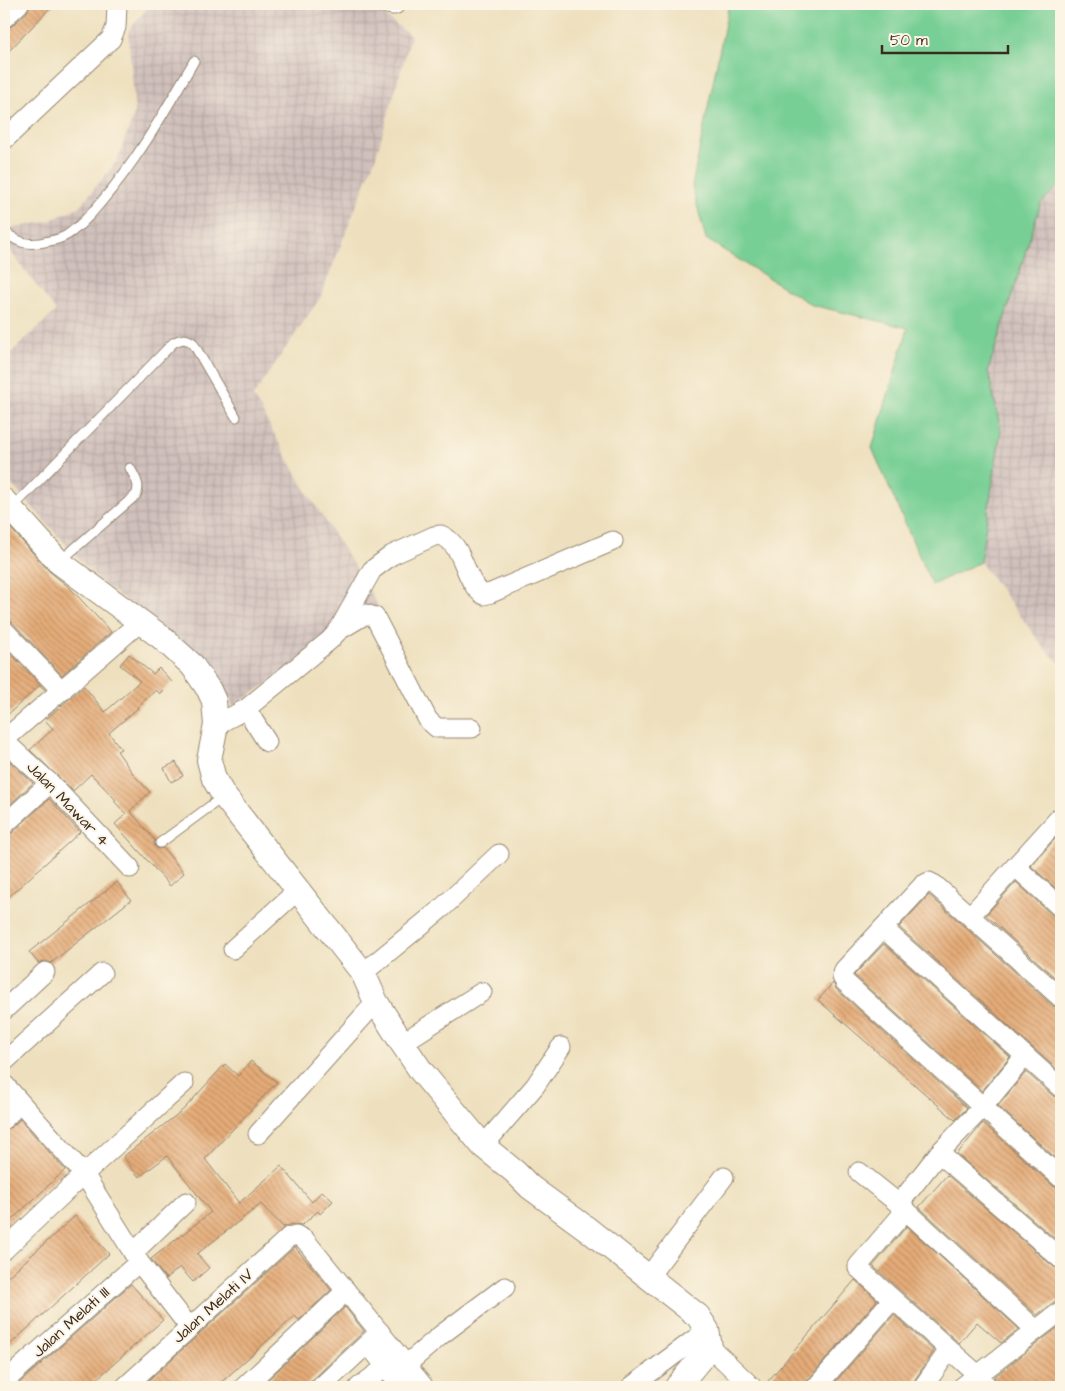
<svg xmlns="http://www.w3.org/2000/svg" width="1065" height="1391" font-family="'Architects Daughter',sans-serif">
	<defs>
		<pattern id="industrial-grid" width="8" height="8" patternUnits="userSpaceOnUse" patternTransform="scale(1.25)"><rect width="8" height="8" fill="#d0c0bc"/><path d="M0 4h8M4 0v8" fill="none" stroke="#b4a5a1"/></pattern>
		<pattern id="building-back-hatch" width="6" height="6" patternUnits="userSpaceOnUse" patternTransform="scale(1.25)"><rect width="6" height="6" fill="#e5ac78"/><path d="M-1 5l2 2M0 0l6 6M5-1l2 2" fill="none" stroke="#bb8c62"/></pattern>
	</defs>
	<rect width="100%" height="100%" fill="#fcf5e5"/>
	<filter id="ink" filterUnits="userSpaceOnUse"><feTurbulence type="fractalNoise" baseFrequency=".02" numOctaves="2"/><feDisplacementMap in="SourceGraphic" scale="10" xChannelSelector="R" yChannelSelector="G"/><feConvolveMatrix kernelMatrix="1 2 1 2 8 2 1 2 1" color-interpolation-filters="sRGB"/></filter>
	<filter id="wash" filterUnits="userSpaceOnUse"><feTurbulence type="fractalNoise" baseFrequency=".0096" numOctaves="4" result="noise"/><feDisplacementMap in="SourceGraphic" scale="20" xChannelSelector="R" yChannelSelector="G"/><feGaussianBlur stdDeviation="1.12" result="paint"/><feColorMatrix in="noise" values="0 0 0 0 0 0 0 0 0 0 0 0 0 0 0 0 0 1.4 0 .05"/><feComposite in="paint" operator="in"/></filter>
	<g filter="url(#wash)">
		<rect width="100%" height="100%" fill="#eee0be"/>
		<g fill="url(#industrial-grid)">
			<polygon points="151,4 369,4 411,36 376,156 320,298 253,396 305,489 364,581 380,610 233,706 196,653 98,580 4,476 4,359 56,311 4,243 4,230 49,221 79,207 117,161 135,112 128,31"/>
			<polygon points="1061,183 1061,664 1045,649 980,562 1001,431 987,371 1041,203"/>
		</g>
		<polygon fill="#78cf95" stroke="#5a7c5a" points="729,4 1061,4 1061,183 1041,203 988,371 1001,431 980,562 932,585 872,448 908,328 812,305 706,239 692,186"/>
		<g id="blocks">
			<g fill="url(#building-back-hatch)">
				<polygon points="30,4 54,4 4,56 4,29 12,26 27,12"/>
				<polygon points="4,521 49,571 70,588 111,632 62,675 12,622 4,619"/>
				<polygon points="4,646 45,690 40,685 4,718"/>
				<polygon points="129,654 153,674 159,668 172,682 160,694 156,690 137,707 138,708 109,733 121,749 117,751 134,775 150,792 130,811 155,840 154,843 155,847 158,849 163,848 184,873 170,886 115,824 126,814 114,801 116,800 91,774 73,791 30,750 53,729 45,720 84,686 105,712 140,681 120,665"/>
				<polygon points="4,756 33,783 4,810"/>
				<polygon points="176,762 183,776 171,782 164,768"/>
				<polygon points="49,799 80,832 4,901 4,836 12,833"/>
				<polygon points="1061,832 1061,893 1031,866"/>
				<polygon points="117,882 131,900 51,963 43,961 38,963 29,952"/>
				<polygon points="1016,882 1053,916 1061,919 1061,983 986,915"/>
				<polygon points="929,895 1053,1006 1061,1009 1061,1073 899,927"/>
				<polygon points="884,944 1010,1057 982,1091 854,975"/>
				<polygon points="833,983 837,990 967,1108 955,1120 818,1000"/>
				<polygon points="251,1061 277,1082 205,1159 239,1203 281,1166 312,1202 322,1191 333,1201 320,1214 318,1211 302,1225 293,1224 283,1227 261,1204 197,1254 209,1268 193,1282 180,1267 166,1279 151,1259 211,1212 167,1156 139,1177 123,1157 184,1109 225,1064 238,1076"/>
				<polygon points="1026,1072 1053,1096 1061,1099 1061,1163 998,1106"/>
				<polygon points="20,1119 65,1170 4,1227 4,1130 12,1127"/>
				<polygon points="983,1123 1053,1186 1061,1189 1061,1244 957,1154"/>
				<polygon points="947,1175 1054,1267 1061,1270 1061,1300 1054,1302 1037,1315 919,1207"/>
				<polygon points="75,1216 109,1254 4,1350 4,1280"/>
				<polygon points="907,1226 1019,1329 1001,1343 977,1322 959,1343 873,1266"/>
				<polygon points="295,1247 331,1290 299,1320 295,1316 216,1387 141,1387"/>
				<polygon points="855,1280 877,1300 808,1380 805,1387 763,1387"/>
				<polygon points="131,1284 163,1320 88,1387 15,1387"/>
				<polygon points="345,1307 364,1331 305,1387 260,1387"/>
				<polygon points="894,1315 934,1351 914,1381 908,1387 831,1387"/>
				<polygon points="1061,1325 1061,1387 999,1387 994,1377"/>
			</g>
		</g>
	</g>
	<g filter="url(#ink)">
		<use href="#blocks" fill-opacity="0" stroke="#94856e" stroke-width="1"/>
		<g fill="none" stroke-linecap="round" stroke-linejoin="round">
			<g stroke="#94856e" stroke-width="11">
				<g id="service">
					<path d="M 4,231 C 19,244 29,246 49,241 C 55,240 62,238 67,235 C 81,226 92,213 102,201 C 139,158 166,109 194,61"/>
					<path d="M 11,509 L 173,343 C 180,339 186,337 193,343 L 236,417"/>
					<path d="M 59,562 L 136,495 C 141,485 135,478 130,468"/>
					<polyline points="160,843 224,796"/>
				</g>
			</g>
			<g stroke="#94856e" stroke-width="21">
				<g id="minor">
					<polyline points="387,4 394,5 396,4"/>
					<polyline points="4,18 19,4"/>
					<polyline points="4,140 111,39 116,27 117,4"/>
					<polyline points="4,630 62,691"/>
					<path d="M 338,631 L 372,570 L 392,555 L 434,536 L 441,535 C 466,546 463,582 484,595 L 491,593 L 613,541"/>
					<polyline points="246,709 267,742"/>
					<polyline points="216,725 246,709 330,640 338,631 366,614 375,617 428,720 437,728 472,728"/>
					<polyline points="4,740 140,622"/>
					<polyline points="4,741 50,783 130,868"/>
					<polyline points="4,825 50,783"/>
					<polyline points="1016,867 1061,908"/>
					<polyline points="970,916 1061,816"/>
					<polyline points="883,928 1061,1088"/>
					<polyline points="233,949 298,890"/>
					<polyline points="363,973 442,908 499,854"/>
					<polyline points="1061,998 935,885 929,882 923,885 844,970 842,977 845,982 1061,1178"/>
					<polyline points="4,1010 45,972"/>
					<polyline points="402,1043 482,992"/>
					<polyline points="1025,1056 982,1108 939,1153 899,1204 1036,1330"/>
					<polyline points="4,1062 102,973"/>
					<polyline points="4,1084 84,1174 139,1262 190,1328"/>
					<polyline points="4,1119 20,1103"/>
					<polyline points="258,1134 376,1002"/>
					<polyline points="483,1146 535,1086 561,1047"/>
					<polyline points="939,1153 1061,1259"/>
					<polyline points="859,1172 899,1204"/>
					<polyline points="906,1210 858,1266 858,1268 978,1375 988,1387"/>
					<polyline points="4,1250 84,1174 184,1083"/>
					<polyline points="133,1253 186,1202"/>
					<polyline points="649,1276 724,1177"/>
					<polyline points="368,1344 402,1387"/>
					<polyline points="710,1347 752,1387"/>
					<polyline points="393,1376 441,1335 505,1287"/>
					<polyline points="4,1382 139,1262"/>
					<polyline points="125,1387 289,1237 296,1235 305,1240 424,1387"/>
					<polyline points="244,1387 346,1291"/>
					<polyline points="321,1387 380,1332"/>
					<polyline points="359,1387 386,1367"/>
					<polyline points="631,1387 707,1330"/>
					<polyline points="816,1387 892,1300"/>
					<polyline points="923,1387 949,1350"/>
					<polyline points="962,1387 1061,1311"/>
				</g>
			</g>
			<g stroke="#94856e" stroke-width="26">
				<polyline id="tertiary" points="4,501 59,562 161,637 192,665 209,690 214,701 216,725 209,760 214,779 224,796 363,973 376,1002 402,1043 421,1071 483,1146 515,1172 530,1187 586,1228 698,1316 707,1330 710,1347 677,1387"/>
			</g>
			<use href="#service" stroke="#fff" stroke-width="9"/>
			<use href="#minor" stroke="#fff" stroke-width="19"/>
			<use href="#tertiary" stroke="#fff" stroke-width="24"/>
		</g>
	</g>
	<g text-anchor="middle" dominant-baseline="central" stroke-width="4" stroke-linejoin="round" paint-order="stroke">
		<g font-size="16" fill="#3b2a1e" stroke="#fcf5e5">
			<text transform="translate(68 804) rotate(46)">Jalan Mawar 4</text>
			<text transform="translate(213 1306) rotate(-42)">Jalan Melati IV</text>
			<text transform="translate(71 1322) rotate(-42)">Jalan Melati III</text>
		</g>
	</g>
	<rect width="1065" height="1391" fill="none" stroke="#fcf5e5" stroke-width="20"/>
	<path d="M882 45v8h126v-8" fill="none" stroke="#3b2a1e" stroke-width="2.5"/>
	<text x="890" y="45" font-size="15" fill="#3b2a1e" stroke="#fcf5e5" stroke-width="4" paint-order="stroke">50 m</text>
</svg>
